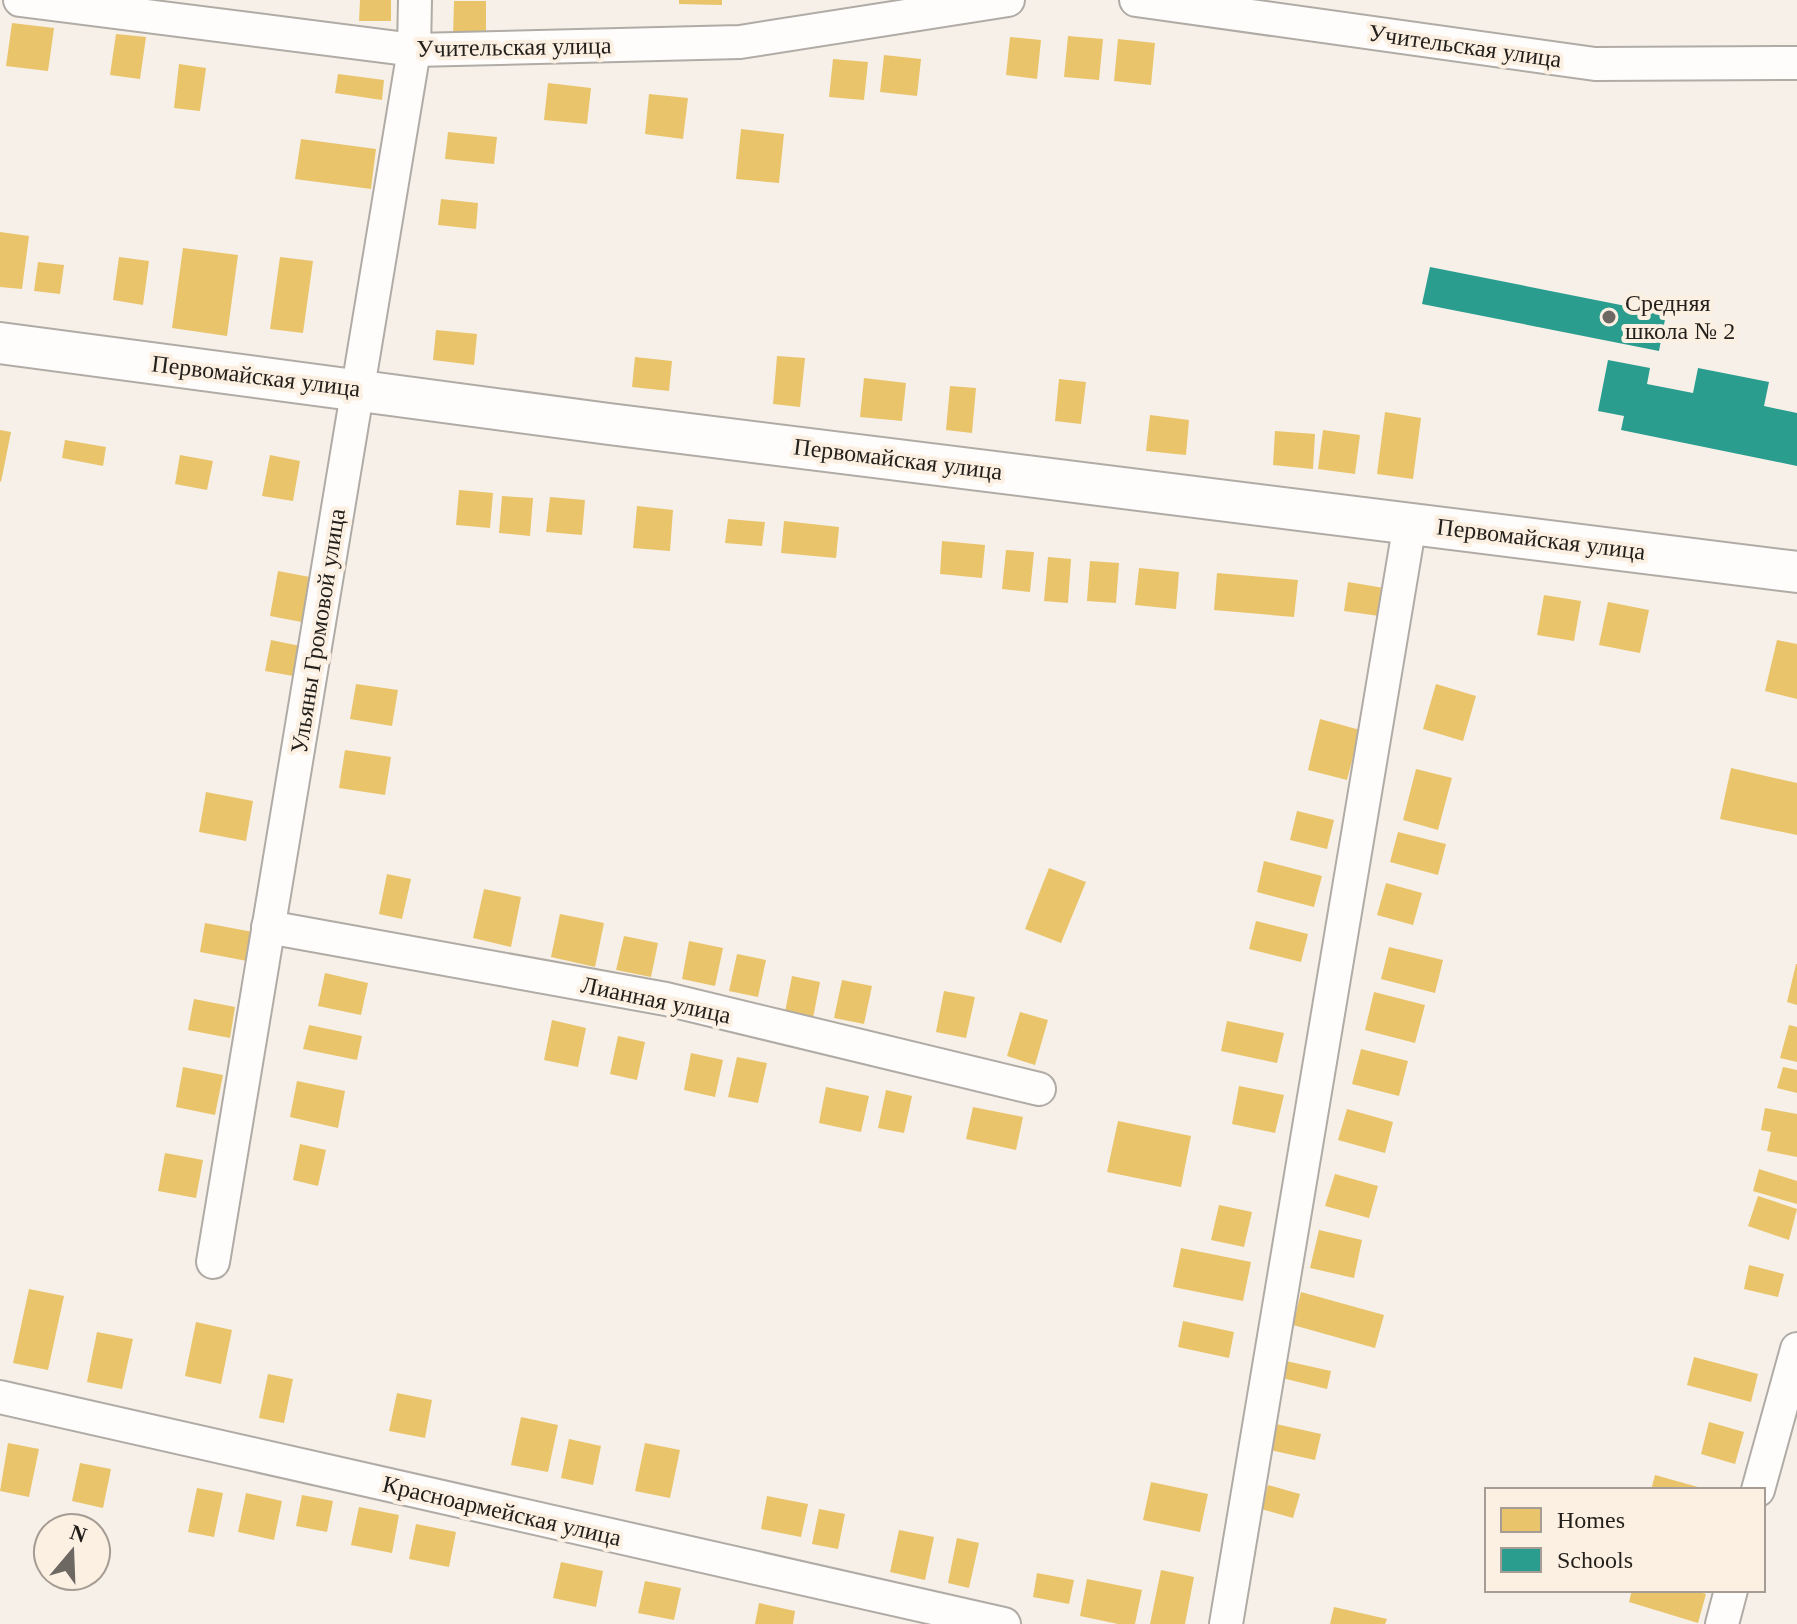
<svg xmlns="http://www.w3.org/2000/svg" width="1797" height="1624" font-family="'Times New Roman',serif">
	<rect width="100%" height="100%" fill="#f6f0e9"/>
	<g fill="#e9c46a">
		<polygon points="360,0 391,0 391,21 359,21"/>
		<polygon points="679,0 722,0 722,5 679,4"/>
		<polygon points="454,1 486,1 486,39 453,38"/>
		<polygon points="12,23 54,28 48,71 6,66"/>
		<polygon points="116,34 146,37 140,79 110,75"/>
		<polygon points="1068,36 1103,39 1099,80 1064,77"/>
		<polygon points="1010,37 1041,40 1037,79 1006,75"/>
		<polygon points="1118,39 1155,43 1151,85 1114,81"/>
		<polygon points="884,55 921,59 917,96 880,92"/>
		<polygon points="833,59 868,62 864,100 829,97"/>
		<polygon points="179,64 206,68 200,111 174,108"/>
		<polygon points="338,74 384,80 382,100 335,93"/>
		<polygon points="548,83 591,88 587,124 544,120"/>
		<polygon points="649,94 688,98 683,139 645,134"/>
		<polygon points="741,129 784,134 779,183 736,179"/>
		<polygon points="448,132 497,137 494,164 445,159"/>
		<polygon points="301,139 376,149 371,189 295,179"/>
		<polygon points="441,199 478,203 476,229 438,225"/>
		<polygon points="0,232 29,236 22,289 0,287"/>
		<polygon points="183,248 238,255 227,336 172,328"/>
		<polygon points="119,257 149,261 143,305 113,300"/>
		<polygon points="280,257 313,261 303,333 270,329"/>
		<polygon points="38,262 64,265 60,294 34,291"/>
		<polygon points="436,330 477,334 474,365 433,360"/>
		<polygon points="777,356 805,358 800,407 773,404"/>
		<polygon points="635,357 672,361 669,391 632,387"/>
		<polygon points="864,378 906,383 902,421 860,417"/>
		<polygon points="1059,379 1086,382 1081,424 1055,421"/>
		<polygon points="950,386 976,388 972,433 946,430"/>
		<polygon points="1385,412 1421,418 1413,479 1377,474"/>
		<polygon points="1150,415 1189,420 1186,455 1146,451"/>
		<polygon points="0,430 11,432 1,482 0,481"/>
		<polygon points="1323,430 1360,435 1355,474 1318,469"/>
		<polygon points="1275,431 1315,434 1313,469 1273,465"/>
		<polygon points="65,440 106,447 103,466 62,458"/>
		<polygon points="180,455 213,461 207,490 175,484"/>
		<polygon points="270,455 300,461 293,501 262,496"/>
		<polygon points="459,490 493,493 490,528 456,525"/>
		<polygon points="502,496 533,498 530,536 499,533"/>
		<polygon points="550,497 585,500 582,535 546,532"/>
		<polygon points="637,506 673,510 670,551 633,548"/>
		<polygon points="728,519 765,522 762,546 725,543"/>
		<polygon points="784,521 839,527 836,558 781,553"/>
		<polygon points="942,541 985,545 982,578 940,574"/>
		<polygon points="1006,550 1034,552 1030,592 1002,589"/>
		<polygon points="1048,557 1071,559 1068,603 1044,601"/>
		<polygon points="1090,561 1119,563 1116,603 1087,601"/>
		<polygon points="1139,568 1179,572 1176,609 1135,605"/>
		<polygon points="278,571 315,578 307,623 270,616"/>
		<polygon points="1217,573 1298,580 1294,617 1214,610"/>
		<polygon points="1348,582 1384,588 1379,616 1344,611"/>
		<polygon points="1544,595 1581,601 1574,641 1537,635"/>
		<polygon points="1608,602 1649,610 1640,653 1599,645"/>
		<polygon points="271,640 305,647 299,677 265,671"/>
		<polygon points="1777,640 1797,644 1797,699 1765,691"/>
		<polygon points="356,684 398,690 392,726 350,719"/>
		<polygon points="1436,684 1476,696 1463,741 1423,729"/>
		<polygon points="1320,719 1360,730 1347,780 1308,770"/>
		<polygon points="345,750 391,757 385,795 339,788"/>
		<polygon points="1731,768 1797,783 1797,835 1720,819"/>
		<polygon points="1416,769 1452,778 1438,830 1403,820"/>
		<polygon points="206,792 253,801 246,841 199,832"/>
		<polygon points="1297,811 1334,820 1327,849 1290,840"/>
		<polygon points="1398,832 1446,844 1438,875 1390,862"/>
		<polygon points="1264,861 1322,876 1314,907 1257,892"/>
		<polygon points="1049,868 1086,882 1061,943 1025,929"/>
		<polygon points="387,874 411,879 402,919 379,914"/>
		<polygon points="1386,883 1422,893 1413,925 1377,915"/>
		<polygon points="484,889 521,897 511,947 473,938"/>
		<polygon points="560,914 604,923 595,967 551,957"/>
		<polygon points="1256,921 1308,934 1301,962 1249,949"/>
		<polygon points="205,923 253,932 247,961 200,952"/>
		<polygon points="624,936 658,943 651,977 616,970"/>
		<polygon points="689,941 723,948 715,986 682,979"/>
		<polygon points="1389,947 1443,960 1435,993 1381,979"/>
		<polygon points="737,954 766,960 758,997 729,991"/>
		<polygon points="1796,964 1797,964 1797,1005 1787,1002"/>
		<polygon points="325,973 368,983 361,1015 318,1006"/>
		<polygon points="792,976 820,982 813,1018 785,1012"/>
		<polygon points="842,980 872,986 864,1024 834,1018"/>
		<polygon points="944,991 975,997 966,1038 936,1032"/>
		<polygon points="1374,992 1425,1005 1415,1043 1365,1030"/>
		<polygon points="194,999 235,1007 230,1038 188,1030"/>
		<polygon points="1020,1012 1048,1020 1035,1065 1007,1056"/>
		<polygon points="552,1020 586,1028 578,1067 544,1060"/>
		<polygon points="1227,1021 1284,1033 1277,1063 1221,1051"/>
		<polygon points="309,1025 362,1036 357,1060 303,1049"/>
		<polygon points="1789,1025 1797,1027 1797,1062 1780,1058"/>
		<polygon points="618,1036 645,1042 637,1080 610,1074"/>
		<polygon points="1361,1049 1408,1061 1399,1096 1352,1084"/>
		<polygon points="691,1053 723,1060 715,1097 684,1090"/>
		<polygon points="737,1057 767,1063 758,1103 728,1097"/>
		<polygon points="183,1067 223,1075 215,1115 176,1107"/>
		<polygon points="1783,1067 1797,1070 1797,1093 1777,1088"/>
		<polygon points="297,1081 345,1091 338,1128 290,1117"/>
		<polygon points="1239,1086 1284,1095 1275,1133 1232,1124"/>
		<polygon points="826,1087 869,1096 861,1132 819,1123"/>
		<polygon points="886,1090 912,1096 904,1133 878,1128"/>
		<polygon points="973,1107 1023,1117 1016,1150 966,1139"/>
		<polygon points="1765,1108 1797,1114 1797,1157 1767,1151 1771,1132 1761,1130"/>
		<polygon points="1347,1109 1393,1122 1385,1153 1338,1140"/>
		<polygon points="1118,1121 1191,1136 1181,1187 1107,1172"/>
		<polygon points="300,1144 326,1150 318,1186 293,1180"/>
		<polygon points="165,1153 203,1160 196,1198 158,1191"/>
		<polygon points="1759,1169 1797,1181 1797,1204 1753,1191"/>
		<polygon points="1335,1174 1378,1186 1369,1218 1325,1206"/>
		<polygon points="1758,1196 1797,1209 1789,1240 1748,1226"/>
		<polygon points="1219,1205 1252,1212 1244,1247 1211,1240"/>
		<polygon points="1319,1230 1362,1240 1354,1278 1310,1268"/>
		<polygon points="1181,1248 1251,1262 1243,1301 1173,1287"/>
		<polygon points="1749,1265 1784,1274 1778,1297 1744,1289"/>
		<polygon points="29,1289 64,1296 48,1370 13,1363"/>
		<polygon points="1301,1292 1384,1315 1375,1348 1293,1325"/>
		<polygon points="1183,1321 1234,1332 1229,1358 1178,1347"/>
		<polygon points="196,1322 232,1330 221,1384 185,1376"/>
		<polygon points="97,1332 133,1339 122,1389 87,1382"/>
		<polygon points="1694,1357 1758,1374 1751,1402 1687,1385"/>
		<polygon points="1286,1361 1331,1371 1327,1389 1282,1378"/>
		<polygon points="268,1374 293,1379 284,1423 259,1418"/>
		<polygon points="397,1393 432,1400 425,1438 389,1431"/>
		<polygon points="521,1417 558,1425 548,1472 511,1465"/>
		<polygon points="1709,1422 1744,1432 1735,1464 1701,1454"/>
		<polygon points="1276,1424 1321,1434 1315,1460 1270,1450"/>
		<polygon points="569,1439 601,1446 593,1485 561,1478"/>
		<polygon points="8,1443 39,1449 29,1497 0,1491"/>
		<polygon points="645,1443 680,1450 670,1498 635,1491"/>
		<polygon points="80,1463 111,1469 103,1508 72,1501"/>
		<polygon points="1655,1475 1705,1489 1705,1490 1651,1490"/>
		<polygon points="1151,1482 1208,1494 1200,1532 1143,1520"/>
		<polygon points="1268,1485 1300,1494 1293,1518 1261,1509"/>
		<polygon points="197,1488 223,1493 214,1537 188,1532"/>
		<polygon points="246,1493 282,1501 274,1540 238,1532"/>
		<polygon points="302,1495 333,1501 327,1532 296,1526"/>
		<polygon points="767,1496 808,1504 801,1537 761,1529"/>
		<polygon points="359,1507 399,1515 392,1553 351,1545"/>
		<polygon points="819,1509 845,1514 838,1549 812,1544"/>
		<polygon points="416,1524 456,1532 449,1567 409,1559"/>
		<polygon points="899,1530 934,1537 925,1580 890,1572"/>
		<polygon points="957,1538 979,1543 969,1588 948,1583"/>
		<polygon points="561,1562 603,1571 596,1607 553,1598"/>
		<polygon points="1161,1570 1194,1577 1185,1624 1150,1624"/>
		<polygon points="1037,1573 1074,1580 1069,1604 1033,1597"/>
		<polygon points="1087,1579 1142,1590 1135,1624 1118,1624 1080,1616"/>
		<polygon points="645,1581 681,1588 674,1620 638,1613"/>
		<polygon points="1632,1590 1691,1590 1706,1594 1698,1623 1629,1602"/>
		<polygon points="759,1603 795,1611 793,1624 755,1624"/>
		<polygon points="1334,1607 1387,1619 1385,1624 1330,1624"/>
	</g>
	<g fill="#2a9d8f">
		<polygon points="1430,267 1666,314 1659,351 1422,304"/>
		<polygon points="1608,360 1650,368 1647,384 1693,393 1698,368 1769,382 1764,406 1797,413 1797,466 1621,430 1624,416 1598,411"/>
	</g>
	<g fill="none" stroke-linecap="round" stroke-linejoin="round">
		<g stroke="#b0aba5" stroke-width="36">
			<g id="minor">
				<polyline points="20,0 414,50 740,42 1008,0"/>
				<polyline points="1136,0 1595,64 1797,63"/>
				<polyline points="268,927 666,999 1039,1089"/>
				<polyline points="213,1262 414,50 415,0"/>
				<polyline points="0,1397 1004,1624"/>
				<polyline points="1758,1490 1797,1349"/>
				<polyline points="1226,1624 1410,523"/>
				<polyline points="1722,1624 1731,1590"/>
			</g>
		</g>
		<g stroke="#b0aba5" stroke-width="44">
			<polyline id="tertiary" points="0,343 609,424 1797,572"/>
		</g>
		<use href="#minor" stroke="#fefdfc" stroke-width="32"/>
		<use href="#tertiary" stroke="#fefdfc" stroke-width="40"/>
	</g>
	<circle fill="#6d6862" stroke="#fcf0e3" stroke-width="3" cx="1609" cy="317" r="8"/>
	<g text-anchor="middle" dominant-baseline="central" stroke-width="8" stroke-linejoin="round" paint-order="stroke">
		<g font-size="24" fill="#231f1a" stroke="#fcf0e3">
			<text transform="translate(1465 46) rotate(8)">Учительская улица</text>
			<text transform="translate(514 47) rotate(-1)">Учительская улица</text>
			<text transform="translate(256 376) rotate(7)">Первомайская улица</text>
			<text transform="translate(898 459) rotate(7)">Первомайская улица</text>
			<text transform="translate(1541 539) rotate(7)">Первомайская улица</text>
			<text transform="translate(318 631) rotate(-81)">Ульяны Громовой улица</text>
			<text transform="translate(656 1000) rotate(12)">Лианная улица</text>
			<text transform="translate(502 1511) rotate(13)">Красноармейская улица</text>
		</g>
		<g font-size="24" fill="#231f1a" stroke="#fcf0e3" text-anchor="start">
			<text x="1625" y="303">Средняя<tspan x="1625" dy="28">школа № 2</tspan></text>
		</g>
	</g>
	<rect x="1485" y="1488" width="280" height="104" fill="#fcf0e3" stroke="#a59c93" stroke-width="2"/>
	<rect x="1501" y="1508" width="40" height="24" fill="#e9c46a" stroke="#a59c93" stroke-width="2"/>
	<text x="1557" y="1528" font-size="24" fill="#231f1a">Homes</text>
	<rect x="1501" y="1548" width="40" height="24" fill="#2a9d8f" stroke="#a59c93" stroke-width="2"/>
	<text x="1557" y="1568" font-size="24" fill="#231f1a">Schools</text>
	<g transform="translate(72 1552) rotate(19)"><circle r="38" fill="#fcf0e3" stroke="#a59c93" stroke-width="2"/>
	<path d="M0-6L14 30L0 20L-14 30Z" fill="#6d6862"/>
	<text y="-12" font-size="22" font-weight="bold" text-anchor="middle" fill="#231f1a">N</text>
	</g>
</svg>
